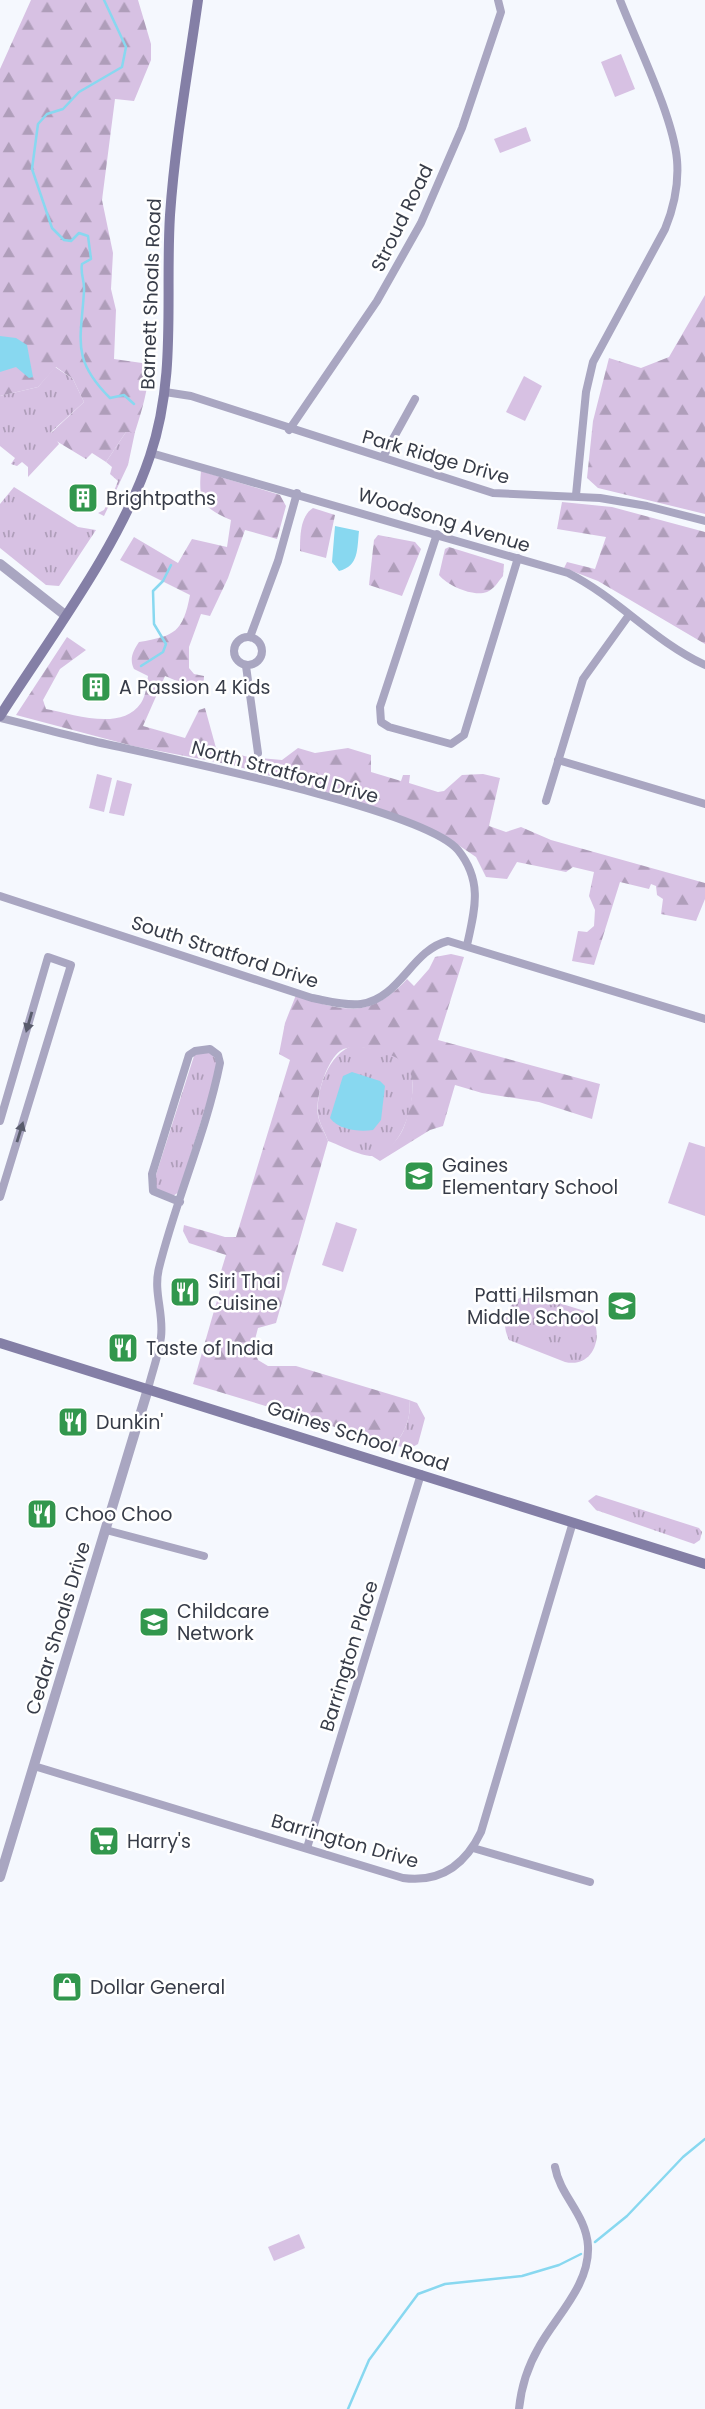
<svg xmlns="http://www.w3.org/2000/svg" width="705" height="2409" font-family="Poppins,sans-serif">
	<defs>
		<pattern id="grass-tufts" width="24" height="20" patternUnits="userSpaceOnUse" patternTransform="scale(1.75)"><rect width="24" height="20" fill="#d7c1e3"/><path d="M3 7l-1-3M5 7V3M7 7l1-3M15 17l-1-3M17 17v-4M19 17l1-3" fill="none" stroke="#af9eba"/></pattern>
		<pattern id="forest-firs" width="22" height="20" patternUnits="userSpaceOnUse" patternTransform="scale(1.75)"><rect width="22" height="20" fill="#d7c1e3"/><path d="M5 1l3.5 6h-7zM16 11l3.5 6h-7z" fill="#af9eba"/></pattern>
	</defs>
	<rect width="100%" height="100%" fill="#f5f8fe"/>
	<g fill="url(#grass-tufts)">
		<polygon points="55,367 73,379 84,402 51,432 59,444 28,477 28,467 22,462 17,466 11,464 15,458 0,446 0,396 38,387"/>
		<polygon points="126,432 135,432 128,465 104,516 98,513 104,510 109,501 108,492 114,491 118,481 110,474 112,467 106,462"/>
		<polygon points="14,487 78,527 96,530 59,586 46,585 0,548 0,504"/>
		<path d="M 352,1046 C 368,1048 391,1049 404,1061 C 425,1080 405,1153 374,1156 C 361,1157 340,1145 328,1141 C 325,1132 319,1123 318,1114 C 316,1089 329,1054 352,1046 Z"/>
		<polygon points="199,1052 210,1052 216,1059 218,1067 179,1192 173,1196 156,1189 154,1181 194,1056"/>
		<path d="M 530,1294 L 588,1312 C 606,1331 595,1369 565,1362 L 509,1340 C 499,1320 508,1299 530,1294 Z"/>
		<path d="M 409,1400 L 417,1403 L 425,1418 L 418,1444 L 409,1449 L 394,1445 C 405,1433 412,1416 409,1400 Z"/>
		<polygon points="596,1495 699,1528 702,1532 700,1540 694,1544 596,1510 588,1501"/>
	</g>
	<g fill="url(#forest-firs)">
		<path d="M 31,0 L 138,0 L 151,44 L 151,60 L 134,101 L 115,99 L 102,200 L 113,253 L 111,289 L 116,310 L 114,359 L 149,364 C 149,388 142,410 135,432 L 126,432 L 106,462 L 92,453 L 86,459 L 53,439 L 51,433 L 84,402 L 73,379 L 56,367 L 38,387 L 0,396 L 0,69 Z"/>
		<polygon points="705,295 705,514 598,488 587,478 593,421 609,358 641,368 669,357"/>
		<path d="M 201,471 L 280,495 L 286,506 L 277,539 L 245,530 L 228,578 L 210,616 L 201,614 L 189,647 L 189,668 L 194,674 L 204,676 L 203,692 L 165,676 L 143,726 L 185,738 L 199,710 L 205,708 L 216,748 L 248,757 L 282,760 L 298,748 L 315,753 L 348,748 L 371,755 L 371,772 L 401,781 L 403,775 L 410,775 L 409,783 L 438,792 L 444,791 L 462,775 L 483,774 L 500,778 L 489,826 L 506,832 L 521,827 L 551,840 L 705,883 L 705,899 L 696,921 L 661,914 L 663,899 L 657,895 L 656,886 L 651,884 L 649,889 L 620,882 L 594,965 L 572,961 L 578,931 L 587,932 L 594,926 L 595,910 L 589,896 L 594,872 L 573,867 L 566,872 L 517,862 L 507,879 L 486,877 L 476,857 L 442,834 L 323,791 L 232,765 L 133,746 L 16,715 L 67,637 L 86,650 L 60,669 L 43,700 L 46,709 C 74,714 121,732 141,703 C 146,696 147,683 148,676 L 134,669 C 129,659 133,651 139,642 C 175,636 183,632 190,595 L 120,560 L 134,537 L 178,563 L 192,539 L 227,547 L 231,520 C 203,508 198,501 201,471 Z"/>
		<polygon points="562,502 612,507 705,532 705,644 598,581 564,568 567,562 595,569 606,537 557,529"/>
		<path d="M 313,508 L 335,515 L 326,558 L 300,551 C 300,537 300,516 313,508 Z"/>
		<polygon points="378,535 415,542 421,549 402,596 369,585 374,540"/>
		<path d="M 449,547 L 504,564 L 503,576 C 498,582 494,589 487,592 C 473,597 448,586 439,575 L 445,549 Z"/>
		<path d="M 451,954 L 464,957 L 438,1040 L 600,1084 L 592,1119 L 539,1102 L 482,1093 L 455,1085 L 443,1126 L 430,1130 L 380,1161 L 372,1156 C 393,1149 403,1135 408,1114 C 419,1074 412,1058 371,1049 C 361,1047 349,1045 340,1051 C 326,1062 315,1098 318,1116 C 320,1124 325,1133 328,1141 L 276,1323 L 258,1328 L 253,1347 L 258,1360 L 268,1366 L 296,1366 L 409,1400 C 412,1416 405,1433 394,1445 L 193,1384 L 222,1283 L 218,1281 L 226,1255 L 189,1243 L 183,1231 L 184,1225 L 225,1237 L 236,1237 L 290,1060 L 279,1054 L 285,1023 L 296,995 C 342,1012 371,1019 407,979 L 414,986 L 429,969 L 435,957 Z"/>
	</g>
	<g fill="#d7c1e3">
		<polygon points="621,54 635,89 615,97 601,62"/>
		<polygon points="526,127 531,141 500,153 494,139"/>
		<polygon points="524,376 542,386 525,421 506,412"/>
		<polygon points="97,774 112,778 104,812 89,808"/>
		<polygon points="117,780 132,784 124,816 109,813"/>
		<polygon points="689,1142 705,1147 705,1216 668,1203"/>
		<polygon points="336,1222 357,1229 343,1272 322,1265"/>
		<polygon points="299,2234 305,2248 274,2261 268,2247"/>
	</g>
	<g fill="#88d8f0">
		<polygon points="0,336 16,338 27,345 33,377 29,378 16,367 0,372"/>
		<path d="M 335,526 L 359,531 C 357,549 359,566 339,571 L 332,562 Z"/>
		<path d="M 352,1072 L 380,1081 L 385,1086 L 381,1120 L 373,1130 C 359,1132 339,1130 330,1118 L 343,1076 Z"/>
	</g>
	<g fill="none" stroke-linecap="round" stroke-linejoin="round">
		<g stroke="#88d8f0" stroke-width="2.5">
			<path d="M 104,0 L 126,47 L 122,67 L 79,92 L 63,109 L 47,114 L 38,124 L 32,169 L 52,228 L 64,240 L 71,241 L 79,233 L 88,236 L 91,259 L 82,264 C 80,273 85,282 84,291 C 81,341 71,359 110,398 L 124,395 L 134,404"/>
			<polyline points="141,666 163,652 166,644 154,624 153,591 163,581 171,565"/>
			<polyline points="595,2242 627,2216 683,2157 705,2139"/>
			<polyline points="348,2409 369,2360 418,2294 445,2284 522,2276 559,2265 581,2254"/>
		</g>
		<g stroke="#a9a6c1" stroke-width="8">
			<polyline points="165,392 191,396 493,493 600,498 647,506 705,521"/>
			<polyline points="289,430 377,301 421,223 462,128 501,12 498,0"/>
			<path d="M 151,453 L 568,573 C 618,598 652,640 705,665"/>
			<polyline points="383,457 415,399"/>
			<path d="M 576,495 L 586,392 L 593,362 L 665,229 C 674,207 679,184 677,160 C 673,116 637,44 620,0"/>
			<polyline points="437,534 380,707 381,722 389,727 451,744 464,735 518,558"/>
			<circle cx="248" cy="651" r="14"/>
			<polyline points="250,637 278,561 297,493"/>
			<polyline points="246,666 258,753"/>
			<path d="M 0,718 C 29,725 58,733 88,740 C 153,755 423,808 458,850 C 483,881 475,909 467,945"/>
			<polyline points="558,760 705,804"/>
			<polyline points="546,801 583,679 629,615"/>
			<path d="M 0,896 L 312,998 C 328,1001 346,1006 361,1004 C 401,998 411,950 448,941 L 705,1019"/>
			<polyline points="0,1121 48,957 71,965 0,1197"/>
			<path d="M 148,1389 C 152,1372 159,1354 161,1337 C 164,1313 153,1292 159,1268 C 176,1199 206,1133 220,1063 L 218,1055 L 210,1049 L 195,1051 L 189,1055 L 152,1174 L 153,1191 L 180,1202"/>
			<polyline points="106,1530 204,1556"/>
			<path d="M 34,1766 L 403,1878 C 440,1883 465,1865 481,1832 L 573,1522"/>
			<polyline points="307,1848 421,1474"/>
			<polyline points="473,1848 590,1882"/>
			<path d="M 519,2409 C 521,2388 528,2366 539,2347 C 556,2316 590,2285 588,2246 C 586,2214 560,2196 555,2167"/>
		</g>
		<g stroke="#a9a6c1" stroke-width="10">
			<polyline points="0,564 65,615"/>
			<polyline points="0,1877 148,1389"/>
		</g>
		<g stroke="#847fa6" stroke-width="10">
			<path d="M 0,716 C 51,636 120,546 150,456 C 177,376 165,297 170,215 C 175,143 188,71 198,0"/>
			<polyline points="0,1343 705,1564"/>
		</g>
	</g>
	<defs><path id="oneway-solid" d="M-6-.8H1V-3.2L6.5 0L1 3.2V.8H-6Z" transform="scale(1.75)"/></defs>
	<g fill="#595c6c">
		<use href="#oneway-solid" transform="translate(29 1022) rotate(106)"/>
		<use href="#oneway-solid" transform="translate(20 1132) rotate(-73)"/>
	</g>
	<defs>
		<g id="building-square" transform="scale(1.575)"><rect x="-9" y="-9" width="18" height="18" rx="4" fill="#32974d" stroke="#fff"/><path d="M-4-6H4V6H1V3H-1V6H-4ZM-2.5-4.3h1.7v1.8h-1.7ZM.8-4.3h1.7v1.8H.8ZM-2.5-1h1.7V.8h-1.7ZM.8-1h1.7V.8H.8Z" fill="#fff"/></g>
		<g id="school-square" transform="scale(1.575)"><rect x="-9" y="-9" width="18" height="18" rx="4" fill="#32974d" stroke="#fff"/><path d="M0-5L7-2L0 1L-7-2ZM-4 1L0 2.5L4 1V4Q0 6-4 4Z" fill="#fff"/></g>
		<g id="restaurant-square" transform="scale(1.575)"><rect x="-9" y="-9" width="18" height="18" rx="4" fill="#32974d" stroke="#fff"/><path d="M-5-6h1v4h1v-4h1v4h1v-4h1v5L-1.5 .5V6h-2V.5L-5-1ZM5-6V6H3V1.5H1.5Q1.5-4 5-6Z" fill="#fff"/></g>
		<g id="supermarket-square" transform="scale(1.575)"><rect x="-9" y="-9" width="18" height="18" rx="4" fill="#32974d" stroke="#fff"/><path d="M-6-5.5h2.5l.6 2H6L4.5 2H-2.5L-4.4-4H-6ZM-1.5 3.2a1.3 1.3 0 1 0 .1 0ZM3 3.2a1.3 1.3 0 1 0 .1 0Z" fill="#fff"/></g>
		<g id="shop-square" transform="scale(1.575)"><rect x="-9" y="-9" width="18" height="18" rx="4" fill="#32974d" stroke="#fff"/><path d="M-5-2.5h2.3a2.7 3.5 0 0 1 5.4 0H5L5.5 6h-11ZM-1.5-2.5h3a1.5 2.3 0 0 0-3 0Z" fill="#fff"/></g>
	</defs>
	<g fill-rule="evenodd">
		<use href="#building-square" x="83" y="498"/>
		<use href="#building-square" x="96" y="687"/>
		<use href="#school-square" x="419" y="1176"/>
		<use href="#restaurant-square" x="185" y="1292"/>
		<use href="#school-square" x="622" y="1306"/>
		<use href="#restaurant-square" x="123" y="1348"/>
		<use href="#restaurant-square" x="73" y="1422"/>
		<use href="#restaurant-square" x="42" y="1514"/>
		<use href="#school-square" x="154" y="1622"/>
		<use href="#supermarket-square" x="104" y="1841"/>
		<use href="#shop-square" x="67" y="1987"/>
	</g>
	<g text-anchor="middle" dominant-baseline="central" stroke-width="5" stroke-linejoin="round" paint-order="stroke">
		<g font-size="19" fill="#373c48" stroke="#fff">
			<text transform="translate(402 218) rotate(-64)">Stroud Road</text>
			<text transform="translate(151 294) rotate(-88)">Barnett Shoals Road</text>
			<text transform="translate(436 457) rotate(16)">Park Ridge Drive</text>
			<text transform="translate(444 520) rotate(17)">Woodsong Avenue</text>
			<text transform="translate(285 772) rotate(15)">North Stratford Drive</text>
			<text transform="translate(225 952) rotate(18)">South Stratford Drive</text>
			<text transform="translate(358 1436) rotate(18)">Gaines School Road</text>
			<text transform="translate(58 1628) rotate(-73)">Cedar Shoals Drive</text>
			<text transform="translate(349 1656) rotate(-73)">Barrington Place</text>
			<text transform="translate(345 1841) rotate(16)">Barrington Drive</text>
		</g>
		<g font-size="19" fill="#373c48" stroke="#fff" text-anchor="start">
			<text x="106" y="498">Brightpaths</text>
			<text x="119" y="687">A Passion 4 Kids</text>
			<text x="442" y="1165">Gaines<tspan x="442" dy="22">Elementary School</tspan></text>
			<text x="208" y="1281">Siri Thai<tspan x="208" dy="22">Cuisine</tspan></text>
			<text x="599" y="1295" text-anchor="end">Patti Hilsman<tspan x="599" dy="22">Middle School</tspan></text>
			<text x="146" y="1348">Taste of India</text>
			<text x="96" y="1422">Dunkin'</text>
			<text x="65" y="1514">Choo Choo</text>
			<text x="177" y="1611">Childcare<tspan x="177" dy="22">Network</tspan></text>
			<text x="127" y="1841">Harry's</text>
			<text x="90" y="1987">Dollar General</text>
		</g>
	</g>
</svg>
